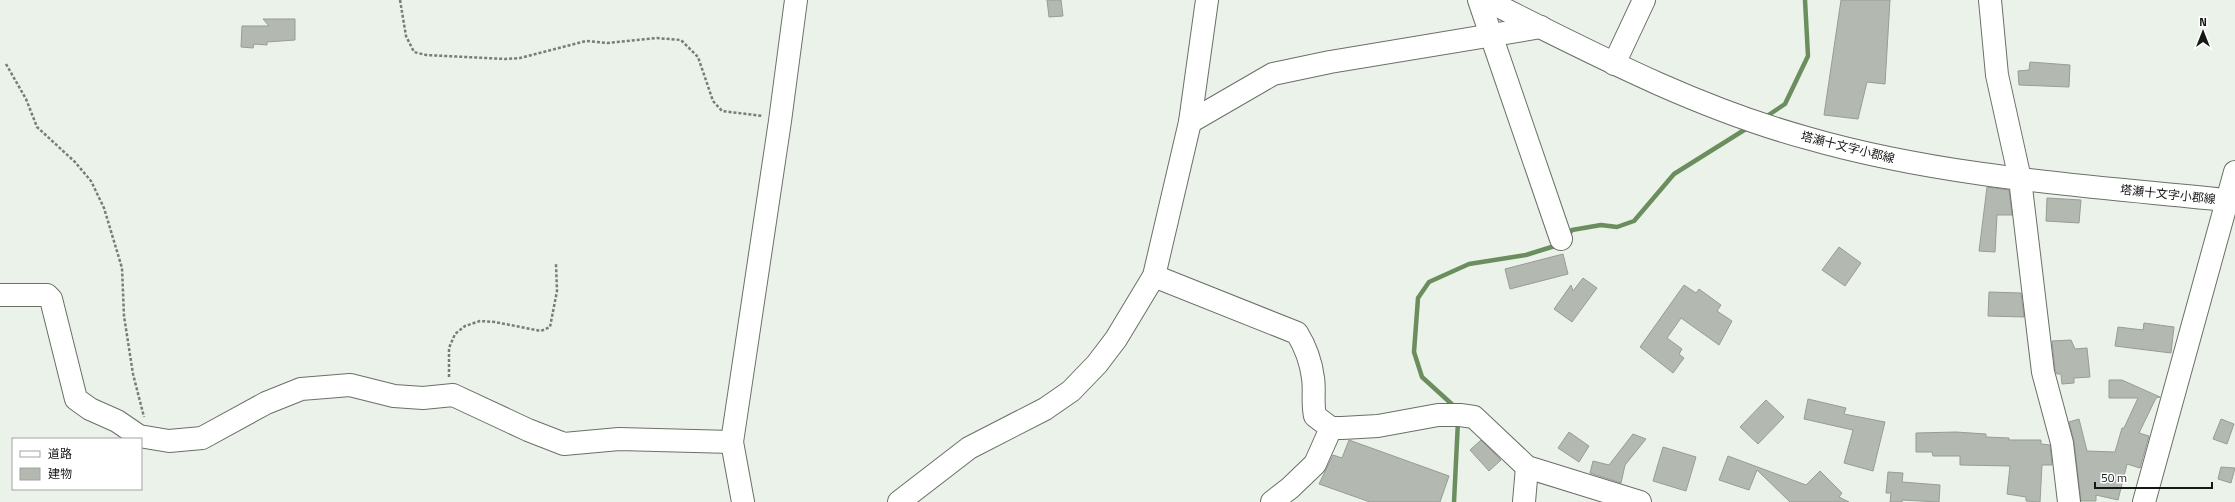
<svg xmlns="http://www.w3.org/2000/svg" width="2235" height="502" font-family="'Titillium Web','Noto Sans JP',sans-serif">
	<rect width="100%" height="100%" fill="#ebf2e9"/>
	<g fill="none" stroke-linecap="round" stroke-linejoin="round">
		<g stroke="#6b8e5e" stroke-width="4.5">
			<polyline points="1764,118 1785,104 1808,56 1805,0"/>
			<polyline points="1567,237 1572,230 1601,225 1617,227 1634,221 1674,174 1749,127"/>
			<polyline points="1455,407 1422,377 1414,352 1418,298 1429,282 1469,264 1526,255 1558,245"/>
			<polyline points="1454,502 1458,421"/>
		</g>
	</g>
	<g fill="#b3b9b1" stroke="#969d94">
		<polygon points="1047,0 1061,0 1063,16 1049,17"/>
		<polygon points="1841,0 1890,0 1885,84 1867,82 1858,119 1824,115"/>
		<polygon points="263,19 295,19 295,40 267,42 267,45 254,44 253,48 241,47 242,26 269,26"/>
		<polygon points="2030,62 2070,65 2069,87 2019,85 2018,71 2029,70"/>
		<polygon points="1987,187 2009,190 2012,215 1997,215 1995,252 1979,251"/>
		<polygon points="2047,198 2081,200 2079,223 2046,221"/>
		<polygon points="1839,247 1861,263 1845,286 1822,270"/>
		<polygon points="1563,254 1568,274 1510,289 1505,269"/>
		<polygon points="1583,278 1597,288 1572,322 1554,309 1571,285 1573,291"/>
		<polygon points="1684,285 1696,293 1699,289 1721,305 1717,311 1732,321 1719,345 1681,318 1667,338 1682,349 1679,354 1684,358 1673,373 1640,347"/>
		<polygon points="1989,292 2021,293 2024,317 1988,316"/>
		<polygon points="2144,323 2174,327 2171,353 2115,346 2118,327 2143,330"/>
		<polygon points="2071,340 2075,349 2087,348 2090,377 2074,378 2074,383 2062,384 2061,374 2057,374 2055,370 2052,341"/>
		<polygon points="2109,380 2122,380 2160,397 2156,398 2139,433 2149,436 2140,468 2127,464 2118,500 2096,495 2096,501 2081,501 2074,441 2069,422 2079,419 2087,451 2115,452 2122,428 2124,428 2138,398 2109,398"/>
		<polygon points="1808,399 1846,408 1844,414 1885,422 1873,471 1844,463 1853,430 1804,419"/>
		<polygon points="1766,400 1784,417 1758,444 1740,427"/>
		<polygon points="2221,419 2234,424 2227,444 2213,439"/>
		<polygon points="1569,432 1589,446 1579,462 1558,448"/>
		<polygon points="1956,432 1986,434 1986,437 2009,438 2009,440 2041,440 2041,444 2050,445 2052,465 2042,465 2040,502 2026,501 2026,497 2007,494 2010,466 1960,465 1960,456 1933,456 1932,452 1916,452 1916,433"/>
		<polygon points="1633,434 1646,439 1625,465 1621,483 1590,473 1593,461 1609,465"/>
		<polygon points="1349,440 1449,476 1440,502 1370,502 1319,484 1333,455 1342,458"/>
		<polygon points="1481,440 1501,460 1489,471 1470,450"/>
		<polygon points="1663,447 1696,457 1686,491 1653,481"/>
		<polygon points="1728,456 1806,485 1820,471 1842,493 1839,497 1849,502 1790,502 1757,470 1749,490 1719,480"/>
		<polygon points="2221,467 2235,468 2231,483 2218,479"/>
		<polygon points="1888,472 1903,473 1902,482 1940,485 1939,502 1902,500 1902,502 1890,502 1891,493 1886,493"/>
	</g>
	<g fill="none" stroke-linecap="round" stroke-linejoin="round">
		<g stroke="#6a7068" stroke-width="24">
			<g id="minor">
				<polyline points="1479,0 1561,239"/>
				<polyline points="1990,0 1997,75 2020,179 2043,372 2062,443 2069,502"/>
				<polyline points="1614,64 1644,0"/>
				<polyline points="1190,122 1273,74 1330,62 1541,27"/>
				<path d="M 1154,276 L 1297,333 C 1305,346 1311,362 1313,378 C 1315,390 1312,402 1315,416 L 1331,428 L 1342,428 L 1378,426 L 1438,415 L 1460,415 L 1474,417 L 1527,467 L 1640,502"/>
				<polyline points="0,295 47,295 51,299 76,399 90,409 117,421 139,436 169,441 202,438 266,403 301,389 350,385 394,396 423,398 453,395 528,430 564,444 619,439 732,442"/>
				<polyline points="743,502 732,442 780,121 796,0"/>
				<polyline points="899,502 969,448 1045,409 1071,391 1097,364 1116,339 1154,276 1190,122 1207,0"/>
				<polyline points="1272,502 1290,488 1315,464 1331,428"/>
				<polyline points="1524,502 1527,467"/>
				<polyline points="2144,502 2235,172"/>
			</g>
		</g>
		<g stroke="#6a7068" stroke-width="24">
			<path id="major" d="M 1486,0 C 1590,52 1694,107 1807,138 C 1946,178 2092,186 2235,201"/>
		</g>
		<g stroke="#797d77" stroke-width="2.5" stroke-dasharray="3 2" stroke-linecap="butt">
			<polyline points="400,0 406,36 414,52 426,55 505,59 520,58 586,41 608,43 657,38 681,40 698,57 713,101 722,111 763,116"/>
			<polyline points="6,64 26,99 37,127 75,162 91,181 104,208 122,268 124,316 133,374 144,417"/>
			<polyline points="449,377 449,348 455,334 465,326 480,321 495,322 541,331 550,327 557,291 556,264"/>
		</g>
		<use href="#minor" stroke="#fff" stroke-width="22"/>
		<use href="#major" stroke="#fff" stroke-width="22"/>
	</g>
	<g text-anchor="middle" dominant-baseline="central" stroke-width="3" stroke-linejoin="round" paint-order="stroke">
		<g font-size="12" fill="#161815" stroke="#fff">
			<text transform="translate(1848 147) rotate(14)">塔瀬十文字小郡線</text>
			<text transform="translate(2168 194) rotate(6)">塔瀬十文字小郡線</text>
		</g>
	</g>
	<rect x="12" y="438" width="130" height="52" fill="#ffffff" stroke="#a2a3a1"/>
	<rect x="20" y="451" width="20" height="6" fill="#ffffff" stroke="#a2a3a1"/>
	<text x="48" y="458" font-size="12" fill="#161815">道路</text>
	<rect x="20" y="468" width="20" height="12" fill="#b3b9b1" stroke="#a2a3a1"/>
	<text x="48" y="478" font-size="12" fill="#161815">建物</text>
	<g transform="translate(2203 32)" stroke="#ffffff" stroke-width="3" paint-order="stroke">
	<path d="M0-3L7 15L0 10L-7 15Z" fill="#161815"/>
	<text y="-6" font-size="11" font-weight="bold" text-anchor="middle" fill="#161815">N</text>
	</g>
	<path d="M2095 482v6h117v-6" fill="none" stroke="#161815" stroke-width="2"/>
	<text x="2101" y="482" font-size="12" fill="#161815" stroke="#ffffff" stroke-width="3" paint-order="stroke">50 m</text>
</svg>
